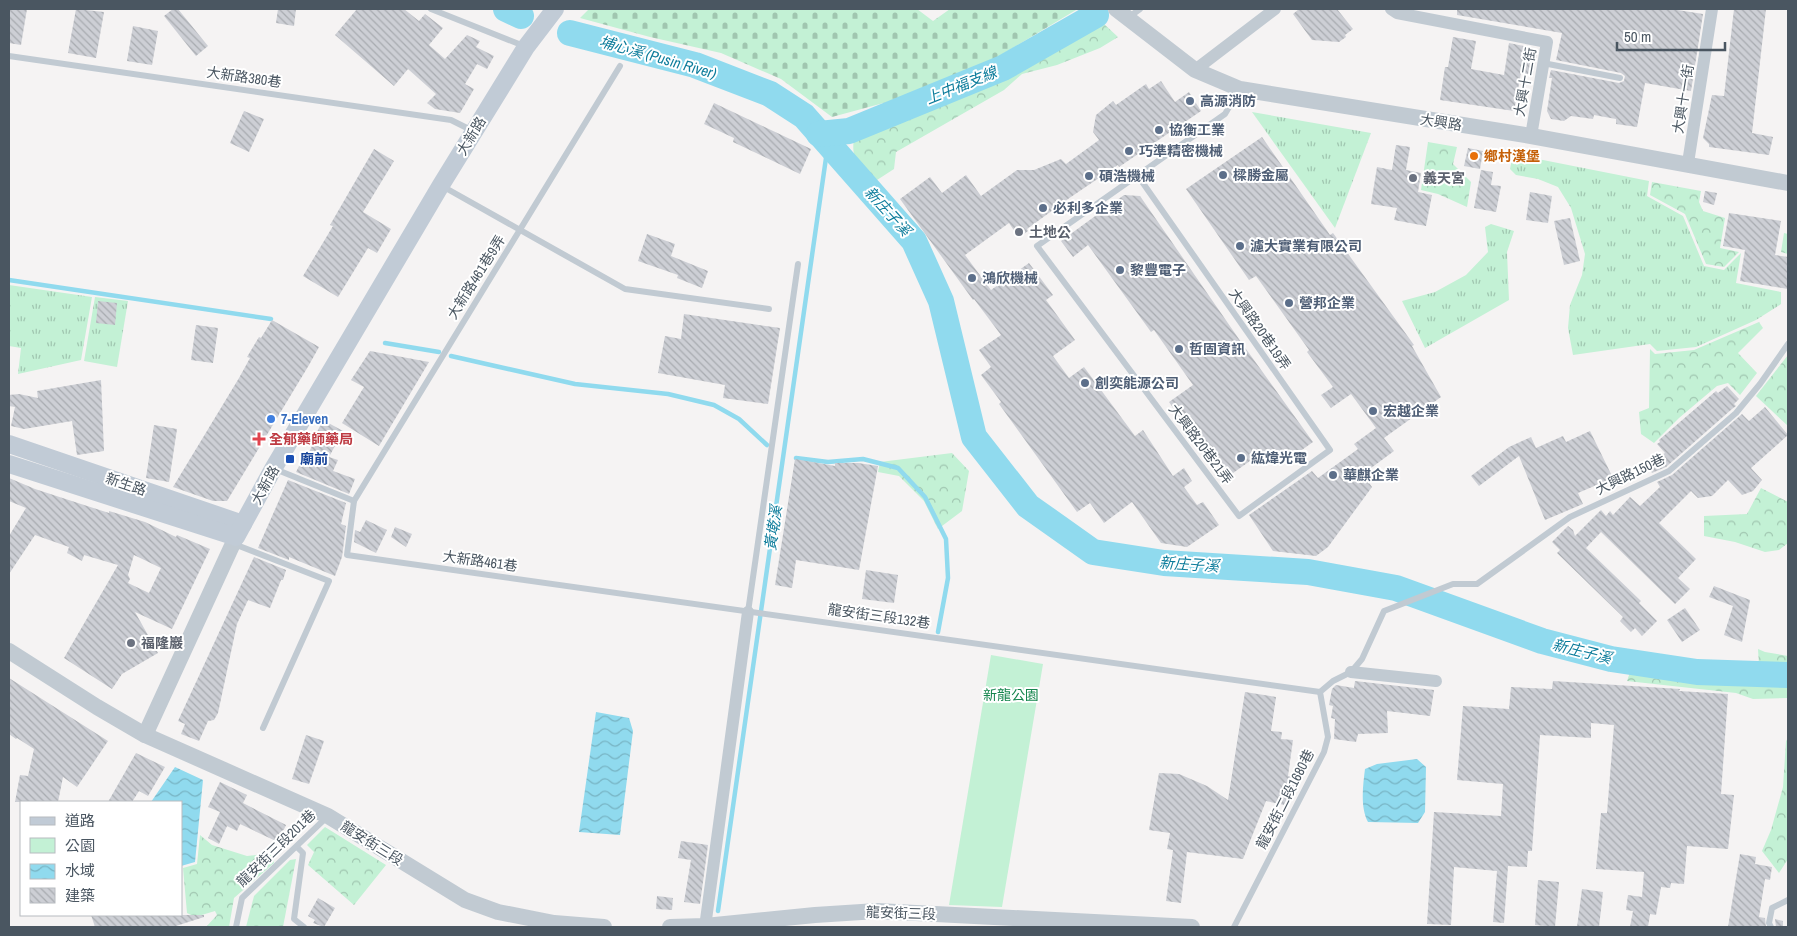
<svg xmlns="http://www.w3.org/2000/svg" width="1797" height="936" font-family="'Archivo Narrow','Noto Sans TC',sans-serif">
	<defs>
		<pattern id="grass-tufts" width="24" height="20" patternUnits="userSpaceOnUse" patternTransform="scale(1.25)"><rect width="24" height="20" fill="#c3f1d5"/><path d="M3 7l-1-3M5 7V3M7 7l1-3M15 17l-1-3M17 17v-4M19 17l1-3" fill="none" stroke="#a0c6b0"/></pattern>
		<pattern id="forest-crowns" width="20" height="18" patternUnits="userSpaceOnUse" patternTransform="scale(1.25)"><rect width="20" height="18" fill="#c3f1d5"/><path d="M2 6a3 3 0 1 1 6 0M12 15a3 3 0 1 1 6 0" fill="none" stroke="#a0c6b0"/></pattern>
		<pattern id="cemetery-stones" width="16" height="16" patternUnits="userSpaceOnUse" patternTransform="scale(1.25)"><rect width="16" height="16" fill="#c3f1d5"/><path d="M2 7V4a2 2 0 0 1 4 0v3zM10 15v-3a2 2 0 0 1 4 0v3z" fill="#a0c6b0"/></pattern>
		<pattern id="water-waves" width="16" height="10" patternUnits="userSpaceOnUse" patternTransform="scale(1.25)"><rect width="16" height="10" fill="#90daee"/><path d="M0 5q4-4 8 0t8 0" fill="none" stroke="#78b4c4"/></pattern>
		<pattern id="building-back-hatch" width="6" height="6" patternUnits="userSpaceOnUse" patternTransform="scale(1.25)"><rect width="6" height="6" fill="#cdcfd5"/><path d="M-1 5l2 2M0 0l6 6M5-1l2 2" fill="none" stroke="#a8abb0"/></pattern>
	</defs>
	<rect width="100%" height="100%" fill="#f5f3f3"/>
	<g fill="url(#grass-tufts)">
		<polygon points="1252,112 1371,133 1335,228"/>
		<polygon points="1513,154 1649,181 1647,196 1683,216 1704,266 1724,270 1741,253 1736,283 1781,292 1781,304 1756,320 1696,347 1657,351 1650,344 1573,355 1568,328 1570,305 1582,275 1585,254 1571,208 1558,187 1538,179 1516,175 1510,169"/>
		<polygon points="1491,224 1514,231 1507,252 1509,300 1425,348 1402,301 1435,292 1466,275 1488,252 1485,227"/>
		<polygon points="9,285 92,297 81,360 18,374 21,348 9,346"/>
		<polygon points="95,297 128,301 117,367 84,361"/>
	</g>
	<g fill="url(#forest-crowns)">
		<path d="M 1104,24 L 1118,37 L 1100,48 L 1057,65 L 1022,74 L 1004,90 L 896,152 L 894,169 L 877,180 C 859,166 849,159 855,134 C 900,118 944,102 987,81 C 1026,61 1063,38 1104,24 Z"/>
		<polygon points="1428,142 1457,147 1453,164 1471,182 1467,207 1438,194 1421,190"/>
		<polygon points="1652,182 1701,191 1699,202 1703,211 1725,218 1720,248 1739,252 1724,267 1706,264 1685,214 1650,195"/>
		<polygon points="1784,233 1788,234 1788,254 1781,252"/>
		<polygon points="1759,322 1763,328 1738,353 1757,373 1740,395 1728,383 1717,386 1679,418 1654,443 1641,434 1639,412 1649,408 1650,349 1655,354 1694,350"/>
		<polygon points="1788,355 1788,426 1756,396"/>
		<polygon points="952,453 969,471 962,511 938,529 924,501 899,476 878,472 880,462"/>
		<polygon points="1761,488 1788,502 1788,543 1779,550 1765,552 1735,542 1704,536 1704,516 1747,514"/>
		<polygon points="1758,649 1765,652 1788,656 1788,666 1759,666"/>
		<polygon points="1630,672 1734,683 1788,682 1788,700 1787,698 1753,699 1736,693 1627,681"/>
		<polygon points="1788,738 1788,859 1779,873 1762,851 1771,830 1783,787 1786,741"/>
		<polygon points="325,827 386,865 354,905 308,865 314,852 307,845"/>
		<polygon points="200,835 212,845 247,856 271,853 274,863 234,898 229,927 206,927 217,915 215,911 195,917 187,913 183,868 197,864"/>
		<polygon points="296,859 283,927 246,927 254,896 290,860"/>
	</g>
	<polygon fill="url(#cemetery-stones)" points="589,9 917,9 933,21 950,9 1073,9 1076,10 981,67 902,98 832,117 781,79 721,53 650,37 580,18"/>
	<polygon fill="#c3f1d5" points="991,655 1043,664 1002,907 949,905"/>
	<g fill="url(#water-waves)">
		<polygon points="596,712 629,718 633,731 620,835 579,832"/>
		<path d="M 1417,759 L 1426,767 L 1425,812 L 1418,823 L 1368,822 C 1360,807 1363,785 1365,769 L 1377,764 Z"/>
		<polygon points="175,767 203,780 195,862 181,866 181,802 151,802"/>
	</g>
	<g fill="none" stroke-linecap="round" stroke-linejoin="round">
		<g stroke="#90daee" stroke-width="4.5">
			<polyline points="9,280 271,319"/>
			<polyline points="385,343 439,352"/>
			<polyline points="451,356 575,384 668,394 714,405 739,419 767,445"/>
			<polyline points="796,458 828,462 863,459 898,468 925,497 946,539 948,578 938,632"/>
			<polyline points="718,911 828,144"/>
		</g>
		<g stroke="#90daee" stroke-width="26">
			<polyline points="506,9 521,16"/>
			<polyline points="570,33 695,65 770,94 804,116 914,241 941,301 974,437 1028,506 1093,552 1164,563 1308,572 1396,588 1542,641 1611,659 1697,672 1788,675"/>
			<polyline points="819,134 849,131 1003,68 1096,15"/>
		</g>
	</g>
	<g fill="url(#building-back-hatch)" fill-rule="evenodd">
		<polygon points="9,9 27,9 21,45 9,43"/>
		<polygon points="76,9 104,12 96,58 68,53"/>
		<polygon points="173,9 178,9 208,46 196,56 164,16"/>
		<polygon points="278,9 296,9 294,26 276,23"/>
		<polygon points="357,9 404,9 419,21 425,14 443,28 429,45 445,59 467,35 480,41 476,47 494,56 487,69 477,64 465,84 474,89 460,113 435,109 427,103 436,94 408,69 394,86 335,35"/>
		<polygon points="1299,9 1337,9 1353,29 1345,35 1346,37 1339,42 1312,40 1293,14"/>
		<polygon points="1457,9 1671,9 1703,14 1691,91 1645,83 1637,127 1616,124 1616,119 1594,115 1593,119 1571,116 1564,121 1551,119 1547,111 1552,78 1549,78 1551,70 1619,83 1624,81 1625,76 1621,73 1556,60 1562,33 1457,15"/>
		<polygon points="1734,9 1766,9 1752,133 1773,137 1769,155 1709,147 1709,144 1703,138 1712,95 1724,96"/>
		<polygon points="133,26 158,31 152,65 127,61"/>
		<polygon points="1453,37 1476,41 1471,69 1504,75 1509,43 1529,47 1537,54 1533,75 1521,73 1514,111 1440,100 1445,67 1448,67"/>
		<polygon points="1161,81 1175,102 1189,92 1201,111 1119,167 1118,165 1068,199 1027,229 1028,231 1019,238 1009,223 965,255 991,290 1029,263 1053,295 1046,300 1075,340 1053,356 1069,378 1084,367 1135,436 1143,430 1173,476 1184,468 1192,481 1184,487 1197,505 1203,502 1219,525 1187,547 1161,543 1132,502 1104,523 1090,503 1077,512 999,404 1001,402 981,375 991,367 979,350 1001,335 974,299 973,300 900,199 930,177 942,193 966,175 981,196 1017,170 1034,170 1061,159 1066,164 1099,140 1093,132 1096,115 1113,101 1116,105 1146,84 1149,89"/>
		<polygon points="714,103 811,149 800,174 733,142 734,138 704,124"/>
		<polygon points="244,111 264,119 249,152 230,143"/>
		<polygon points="1262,137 1330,235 1333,233 1414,345 1412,346 1441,397 1384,438 1394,451 1363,474 1372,487 1328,547 1316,556 1273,551 1249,515 1312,471 1318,478 1358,449 1354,444 1376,428 1351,394 1331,408 1321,395 1333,387 1307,352 1309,350 1256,276 1249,280 1186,189"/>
		<polygon points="1396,145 1410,147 1406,170 1421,173 1418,192 1432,195 1426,226 1394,220 1397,208 1371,204 1377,167 1392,170"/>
		<polygon points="1468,148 1483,151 1480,169 1464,166"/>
		<polygon points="374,149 394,161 363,212 391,229 377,253 368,248 338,297 303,276 333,226 330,225"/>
		<polygon points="1481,170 1493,172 1491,185 1501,186 1496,212 1474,208"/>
		<polygon points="1705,191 1717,193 1714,205 1703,202"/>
		<polygon points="1530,192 1552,196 1548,223 1526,220"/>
		<polygon points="1124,195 1140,196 1241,342 1313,442 1285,462 1257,456 1226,478 1209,455 1207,456 1169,402 1193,385 1154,330 1151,332 1088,245 1073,257 1061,241"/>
		<polygon points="1729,213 1781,221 1775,255 1788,257 1788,289 1740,281 1745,250 1723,246"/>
		<polygon points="1570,218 1580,261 1564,265 1554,221"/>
		<polygon points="647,234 675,244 671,256 708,271 702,288 677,278 678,275 638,261"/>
		<polygon points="98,301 117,303 115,325 96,323"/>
		<polygon points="684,314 780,328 768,404 723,398 725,385 658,373 665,336 681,339"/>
		<polygon points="272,320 319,347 309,365 227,501 213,501 173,487 239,378 250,358 247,357 259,337 261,338"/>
		<polygon points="196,325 218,328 213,363 191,360"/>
		<polygon points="370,351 429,362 379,446 342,423 364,387 351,380"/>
		<polygon points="101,380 104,451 77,455 72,421 24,429 11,426 15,407 9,406 9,395 19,394 38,398 37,391"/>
		<polygon points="1727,386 1739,399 1734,404 1736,406 1732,409 1666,467 1652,473 1647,463 1665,453 1657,444 1660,442 1659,440 1716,391 1718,393"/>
		<polygon points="1765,407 1788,435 1751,468 1762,480 1753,491 1742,495 1728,480 1712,496 1698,498 1691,491 1659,523 1696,559 1678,578 1690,589 1675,604 1601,532 1586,548 1641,601 1639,603 1657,621 1642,636 1635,628 1631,632 1620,621 1623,617 1557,553 1560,550 1552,542 1568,526 1573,530 1575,536 1601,510 1606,516 1610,511 1613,515 1630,497 1640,506 1660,487 1657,482 1672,475 1742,414 1749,421"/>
		<polygon points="323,420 343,431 329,457 338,460 333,471 355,479 349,494 296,472 302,460 305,462 316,436 315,436"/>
		<polygon points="154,425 177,429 169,482 146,478"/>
		<polygon points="1590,431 1613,478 1578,493 1583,504 1545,520 1519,456 1479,486 1471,476 1509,447 1531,437 1536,448 1563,436 1566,442"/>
		<polygon points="795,459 835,466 835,463 858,463 878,466 859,570 796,560 792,588 775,585"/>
		<path d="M 9,478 L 35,489 L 81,504 L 109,513 L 109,511 L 145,522 L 176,537 L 177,535 L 210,549 L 172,629 L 135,612 L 158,653 L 122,674 L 112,689 L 64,658 L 118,565 L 84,555 L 82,561 L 67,553 L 69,547 L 35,535 L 9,574 L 9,536 L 26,508 L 9,501 ZM 134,555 L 161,568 L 149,593 L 128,583 L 130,579 L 128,575 Z"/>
		<polygon points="288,480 346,503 341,524 346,526 342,557 335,576 289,557 289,560 258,548"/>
		<polygon points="366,520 387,530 376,553 354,542 355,530 360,532"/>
		<polygon points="395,527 412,534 406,547 391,537"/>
		<polygon points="254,557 286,570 283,580 281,580 270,608 248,600 237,624 218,713 214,720 208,721 199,741 181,734 185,724 178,721"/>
		<polygon points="866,570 898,575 894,603 862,599"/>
		<polygon points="1714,586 1750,600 1742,642 1724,635 1733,606 1709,597"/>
		<polygon points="1685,608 1700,630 1682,642 1667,620"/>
		<polygon points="9,678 108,741 77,787 63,777 58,802 15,802 20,775 28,776 34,749 17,738 16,739 9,734"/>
		<polygon points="1355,681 1434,690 1430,716 1387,711 1388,733 1358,734 1356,742 1334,739 1335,719 1331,718 1333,706 1329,705 1332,689 1336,685 1354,688"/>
		<polygon points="1553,681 1680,689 1679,691 1728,694 1721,794 1734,795 1728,849 1687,846 1684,884 1671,883 1670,888 1661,887 1656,915 1650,914 1648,927 1630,927 1633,911 1626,910 1628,895 1642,897 1644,872 1596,869 1601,813 1607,813 1614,725 1591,723 1591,738 1540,735 1532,851 1528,851 1527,867 1508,866 1504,923 1493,922 1497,871 1454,867 1451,925 1427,924 1434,812 1501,816 1503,784 1457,780 1463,706 1509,709 1511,687 1552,689"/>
		<polygon points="1245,692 1276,697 1271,731 1282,732 1281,739 1293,740 1288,776 1300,778 1284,805 1266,801 1243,859 1187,852 1181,903 1166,901 1173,850 1167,849 1170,833 1149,830 1159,773 1179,774 1207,786 1228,800"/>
		<polygon points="306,735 324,741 309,784 292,779"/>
		<polygon points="136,753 165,767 148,796 139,791 132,802 108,802"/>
		<polygon points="220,782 247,795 243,803 286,825 278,842 240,824 237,831 227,826 219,844 208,838 220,812 208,807"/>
		<polygon points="681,841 708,845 700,904 684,902 691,860 678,858"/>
		<polygon points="1740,854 1756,857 1755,864 1772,867 1770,880 1765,879 1759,917 1765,918 1766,927 1728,927"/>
		<polygon points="1538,880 1559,882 1555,927 1535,925"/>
		<polygon points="1582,889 1603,892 1599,927 1577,927"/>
		<polygon points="657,896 673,898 672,910 656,909"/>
		<polygon points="318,898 335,908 324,927 313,923 315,920 308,916"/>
		<polygon points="91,915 204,915 204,917 173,927 95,927"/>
		<polygon points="1775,919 1783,921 1783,927 1776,927"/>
	</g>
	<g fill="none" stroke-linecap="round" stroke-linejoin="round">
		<g stroke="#c1cad2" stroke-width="6">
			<polyline points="431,9 524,46"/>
			<polyline points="1129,17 1140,9"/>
			<polyline points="9,56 451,120 473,131"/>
			<polyline points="1543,63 1620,78"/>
			<polyline points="620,66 354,501 347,555 1320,692"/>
			<polyline points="1138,176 1330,450 1239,516 1037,246 1225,114 1239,90"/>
			<polyline points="442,186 625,289 769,309"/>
			<polyline points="275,469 354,501"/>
			<polyline points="234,544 329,581 263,728"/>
			<polyline points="748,612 798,264"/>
			<polyline points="297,847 303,853 294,919 304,927"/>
			<polyline points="236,927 242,898 328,816"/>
			<polyline points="1234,927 1324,752 1328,737 1320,692 1333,681 1351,672 1362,659 1384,611 1453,584 1477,584 1570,517 1669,471 1736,413 1760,384 1788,344"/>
			<polyline points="1771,927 1769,923 1772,908 1788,900"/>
		</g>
		<g stroke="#c1cad2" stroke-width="12">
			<polyline points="1391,9 1397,13 1547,42 1531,136"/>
			<polyline points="1195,70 1275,9"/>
			<polyline points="1688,163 1712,9"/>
			<polyline points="1351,672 1436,681"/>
			<polyline points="705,927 748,612"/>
		</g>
		<g stroke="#c1cad2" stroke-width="16">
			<polyline points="1116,9 1195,70 1240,89 1531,136 1788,183"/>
			<polyline points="9,651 97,707 145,735 328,816 465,900 498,912 554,923 604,927"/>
			<polyline points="145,735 236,537"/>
			<polyline points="670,927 705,926 815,915 877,911 1192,927"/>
		</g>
		<g stroke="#c1cbd6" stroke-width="18">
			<polyline points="9,444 243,524"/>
			<polyline points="9,464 236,537 273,469 441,185 526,47 555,9"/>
		</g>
	</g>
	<g fill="#5c6f8a" stroke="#fff" stroke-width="2">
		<circle cx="1190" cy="101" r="5"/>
		<circle cx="1159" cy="130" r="5"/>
		<circle cx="1129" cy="151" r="5"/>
		<circle cx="1223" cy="175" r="5"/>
		<circle cx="1089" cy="176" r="5"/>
		<circle cx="1043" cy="208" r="5"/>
		<circle cx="1240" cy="246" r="5"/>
		<circle cx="1120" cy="270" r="5"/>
		<circle cx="972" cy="278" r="5"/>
		<circle cx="1289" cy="303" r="5"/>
		<circle cx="1179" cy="349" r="5"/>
		<circle cx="1085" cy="383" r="5"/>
		<circle cx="1373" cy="411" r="5"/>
		<circle cx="1241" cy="458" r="5"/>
		<circle cx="1333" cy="475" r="5"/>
	</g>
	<circle fill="#e8710a" stroke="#fff" stroke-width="2" cx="1474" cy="156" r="5"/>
	<g fill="#6b7280" stroke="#fff" stroke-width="2">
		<circle cx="1413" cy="178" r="5"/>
		<circle cx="1019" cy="232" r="5"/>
		<circle cx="131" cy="643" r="5"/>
	</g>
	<circle fill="#3f7fe0" stroke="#fff" stroke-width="2" cx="271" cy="419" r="5"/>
	<path fill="#e0444e" stroke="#fff" stroke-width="2" d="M256.5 431.5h5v5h5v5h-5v5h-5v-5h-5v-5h5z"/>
	<rect fill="#1a4fb4" stroke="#fff" stroke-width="2" x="285" y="454" width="10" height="10" rx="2.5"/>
	<g text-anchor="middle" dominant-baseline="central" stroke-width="4" stroke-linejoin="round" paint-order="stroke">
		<g font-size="14" fill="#4a5661" stroke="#fff">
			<text transform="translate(244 77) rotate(8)">大新路380巷</text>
			<text transform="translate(1525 82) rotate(-80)">大興十二街</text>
			<text transform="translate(1683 99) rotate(-81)">大興十一街</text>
			<text transform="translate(1441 122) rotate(9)">大興路</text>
			<text transform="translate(471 136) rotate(-59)">大新路</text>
			<text transform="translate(476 277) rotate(-58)">大新路461巷9弄</text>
			<text transform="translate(1260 329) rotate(55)">大興路20巷19弄</text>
			<text transform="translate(1201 444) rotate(53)">大興路20巷21弄</text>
			<text transform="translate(1630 474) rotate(-26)">大興路150巷</text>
			<text transform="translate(126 484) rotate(19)">新生路</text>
			<text transform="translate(265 485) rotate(-61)">大新路</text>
			<text transform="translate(480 561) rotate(8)">大新路461巷</text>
			<text transform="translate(879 616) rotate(8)">龍安街三段132巷</text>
			<text transform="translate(1285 799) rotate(-63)">龍安街二段1680巷</text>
			<text transform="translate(372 843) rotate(32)">龍安街三段</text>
			<text transform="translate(276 848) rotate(-44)">龍安街三段201巷</text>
			<text transform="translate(901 913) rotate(2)">龍安街三段</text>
		</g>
		<g font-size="14" font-weight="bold" fill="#4e5e75" stroke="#fff" text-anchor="start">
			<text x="1200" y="101">高源消防</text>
			<text x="1169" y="130">協衡工業</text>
			<text x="1139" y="151">巧準精密機械</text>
			<text x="1233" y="175">樑勝金屬</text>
			<text x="1099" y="176">碩浩機械</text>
			<text x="1053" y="208">必利多企業</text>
			<text x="1250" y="246">濾大實業有限公司</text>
			<text x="1130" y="270">黎豐電子</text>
			<text x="982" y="278">鴻欣機械</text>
			<text x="1299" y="303">營邦企業</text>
			<text x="1189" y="349">哲固資訊</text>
			<text x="1095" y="383">創奕能源公司</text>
			<text x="1383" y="411">宏越企業</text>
			<text x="1251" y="458">紘煒光電</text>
			<text x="1343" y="475">華麒企業</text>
		</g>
		<g font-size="14" font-weight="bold" fill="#c56008" stroke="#fff" text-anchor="start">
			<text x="1484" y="156">鄉村漢堡</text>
		</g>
		<g font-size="14" font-weight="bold" fill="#5b616d" stroke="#fff" text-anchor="start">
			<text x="1423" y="178">義天宮</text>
			<text x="1029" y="232">土地公</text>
			<text x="141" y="643">福隆巖</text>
		</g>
		<g font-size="14" font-weight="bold" fill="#366cbe" stroke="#fff" text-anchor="start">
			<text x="281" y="419">7-Eleven</text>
		</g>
		<g font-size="14" font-weight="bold" fill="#be3a42" stroke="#fff" text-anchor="start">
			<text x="269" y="439">全郁藥師藥局</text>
		</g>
		<g font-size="14" font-weight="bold" fill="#164399" stroke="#fff" text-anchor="start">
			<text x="300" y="459">廟前</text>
		</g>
		<g font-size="14" fill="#17864f" stroke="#fff">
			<text x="1011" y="695">新龍公園</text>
		</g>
		<g font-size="15" font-style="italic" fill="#0c7c9b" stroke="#fff">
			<text transform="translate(658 57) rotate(16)">埔心溪 (Pusin River)</text>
			<text transform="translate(961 85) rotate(-22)">上中福支線</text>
			<text transform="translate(888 211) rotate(48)">新庄子溪</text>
			<text transform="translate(773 528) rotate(-82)">黃墘溪</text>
			<text transform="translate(1189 564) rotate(4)">新庄子溪</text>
			<text transform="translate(1582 651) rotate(14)">新庄子溪</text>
		</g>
	</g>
	<rect width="1797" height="936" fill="none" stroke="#4a5661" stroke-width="20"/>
	<rect x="20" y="801" width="162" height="115" fill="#ffffff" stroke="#b7bbc0"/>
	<rect x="30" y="817" width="25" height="8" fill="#c1cbd6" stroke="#b7bbc0"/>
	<text x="65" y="826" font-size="15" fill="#4a5661">道路</text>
	<rect x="30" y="838" width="25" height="15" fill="#c3f1d5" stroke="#b7bbc0"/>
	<text x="65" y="851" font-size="15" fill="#4a5661">公園</text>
	<rect x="30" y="864" width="25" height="15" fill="url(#water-waves)" stroke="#b7bbc0"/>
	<text x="65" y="876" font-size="15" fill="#4a5661">水域</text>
	<rect x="30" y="888" width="25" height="15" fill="url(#building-back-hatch)" stroke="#b7bbc0"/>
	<text x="65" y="901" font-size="15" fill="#4a5661">建築</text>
	<path d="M1617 42v8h108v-8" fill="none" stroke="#4a5661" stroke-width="2.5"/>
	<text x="1624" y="42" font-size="15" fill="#4a5661" stroke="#ffffff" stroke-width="4" paint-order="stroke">50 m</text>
</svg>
